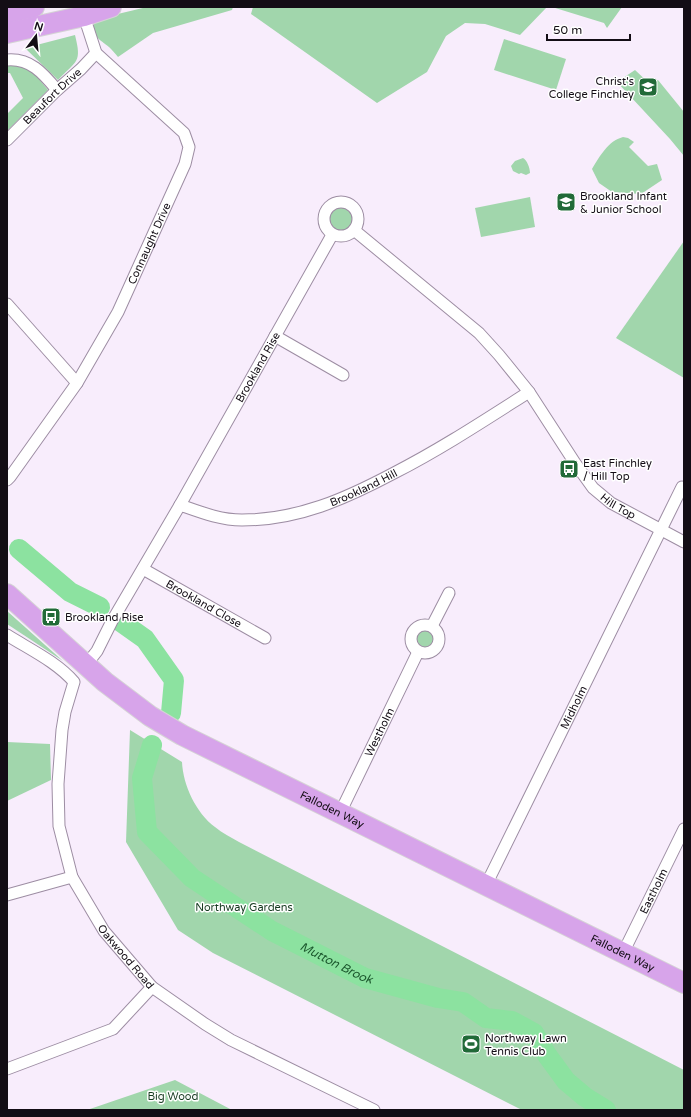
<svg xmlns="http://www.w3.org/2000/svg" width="691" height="1117" font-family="'Varela Round',sans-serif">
	<rect width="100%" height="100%" fill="#f8edfc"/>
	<g fill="#a1d6ac">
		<path d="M 147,7 L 233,7 L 232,10 L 153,33 L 118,57 C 115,53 112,50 109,47 C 99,39 93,37 94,24 L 101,18 Z"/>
		<polygon points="253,7 547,7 520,35 485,24 465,23 446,36 427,72 377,103 251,14"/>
		<polygon points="552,7 622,7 607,28 604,23"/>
		<path d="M 75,35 C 82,63 77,60 58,80 L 25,48 Z"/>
		<polygon points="504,39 566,59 556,90 494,70"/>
		<polygon points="16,63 30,68 48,90 7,131 7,114 23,98 10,73 7,73 7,65"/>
		<polygon points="635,70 651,85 658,80 684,112 684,156 670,139 617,82"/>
		<path d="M 623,137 L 628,138 L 634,142 L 629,147 L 648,166 L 657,164 L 662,180 L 641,194 L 612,192 L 599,183 L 592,169 C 600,156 608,141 623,137 Z"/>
		<path d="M 523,158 C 527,160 530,168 530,173 L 526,175 L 521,173 L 519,174 L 513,171 L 511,166 L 515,161 Z"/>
		<polygon points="530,197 535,227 481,237 475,208"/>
		<circle cx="341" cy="219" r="12"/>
		<polygon points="684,241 684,378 616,338"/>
		<polygon points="7,611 63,661 7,624"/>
		<circle cx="425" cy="639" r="10"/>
		<path d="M 130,730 L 182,762 C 183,785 196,813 215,827 C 222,833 231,837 239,842 L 684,1070 L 684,1110 L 522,1110 L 213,953 L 178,930 L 126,842 Z"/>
		<polygon points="7,742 50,744 51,780 7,801"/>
		<polygon points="175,1080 232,1110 87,1110"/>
	</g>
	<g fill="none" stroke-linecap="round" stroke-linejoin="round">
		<g stroke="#8ce2a0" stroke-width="20">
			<polyline points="19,549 70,592 100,607"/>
			<polyline points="121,622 145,639 174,680 171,713"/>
			<path id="s1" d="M 152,745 L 142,778 L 147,832 L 192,878 L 272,931 L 365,978 L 438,998 L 463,1002 L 486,1018 L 512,1021 L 534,1033 L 547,1055 L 566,1081 L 585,1097 L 606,1110"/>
		</g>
		<g stroke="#9d8da3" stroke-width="13">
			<g id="street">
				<path d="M 7,60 C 30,58 43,73 57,90"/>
				<path id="s2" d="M 7,140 L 57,90 L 81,69 L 96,53"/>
				<circle cx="341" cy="219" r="17"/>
				<path id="s3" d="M 354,230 L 479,333 L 499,355 L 529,392 L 575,463 L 593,488 L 611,503 L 684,542"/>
				<polyline points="7,304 77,383"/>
				<polyline points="275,336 343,375"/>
				<path id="s4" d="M 7,480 L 10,477 L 77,383 L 118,312 L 185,164 L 189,147 L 184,133 L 96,53 L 84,16"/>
				<path id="s5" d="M 180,505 C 200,512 220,520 242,520 C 298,520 345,499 394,473 C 441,449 485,420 529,392"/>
				<path id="s6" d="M 143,569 L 265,638"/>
				<circle cx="425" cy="639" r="14"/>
				<polyline points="432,626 449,593"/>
				<path id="s7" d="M 7,635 C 29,649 57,662 74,682 L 65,712 L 62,730 L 58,784 L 59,826 L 72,877 L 104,931 L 152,987 L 205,1024 L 231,1040 L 374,1110"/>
				<path id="s8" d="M 86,665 L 97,651 L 112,621 L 180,505 L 332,235"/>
				<path id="s9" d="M 340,813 L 418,652"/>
				<path id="s10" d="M 486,885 L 682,487"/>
				<polyline points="7,895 72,877"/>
				<path id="s11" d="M 623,953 L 684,829"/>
				<polyline points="7,1069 113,1029 152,987"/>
			</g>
		</g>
		<g stroke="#d5d3d5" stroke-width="22">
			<g id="highway">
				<polyline points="7,13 34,7"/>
				<polyline points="7,33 84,16 111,7"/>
				<path id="s12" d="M 7,594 L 105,682 L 150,716 L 182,735 L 684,983"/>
			</g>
		</g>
		<use href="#street" stroke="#fff" stroke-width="11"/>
		<use href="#highway" stroke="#d7a4ea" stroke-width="20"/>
	</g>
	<defs>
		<g id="school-square" transform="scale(1)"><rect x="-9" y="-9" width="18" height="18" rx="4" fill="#216a38" stroke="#fff"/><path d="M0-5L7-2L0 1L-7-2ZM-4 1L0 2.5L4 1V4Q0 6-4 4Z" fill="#fff"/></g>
		<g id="bus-square" transform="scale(1)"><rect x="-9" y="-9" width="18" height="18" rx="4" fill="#216a38" stroke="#fff"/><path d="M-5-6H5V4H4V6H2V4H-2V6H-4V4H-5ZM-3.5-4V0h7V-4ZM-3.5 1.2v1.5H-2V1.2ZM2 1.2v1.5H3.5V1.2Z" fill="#fff"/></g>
		<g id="stadium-square" transform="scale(1)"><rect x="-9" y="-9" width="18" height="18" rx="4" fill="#216a38" stroke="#fff"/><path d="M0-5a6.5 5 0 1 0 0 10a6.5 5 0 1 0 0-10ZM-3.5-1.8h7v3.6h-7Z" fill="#fff"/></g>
	</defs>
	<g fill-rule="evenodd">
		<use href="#school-square" x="648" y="87"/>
		<use href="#school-square" x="566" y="202"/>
		<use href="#bus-square" x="569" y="469"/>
		<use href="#bus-square" x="51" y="617"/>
		<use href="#stadium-square" x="471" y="1044"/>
	</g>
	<g text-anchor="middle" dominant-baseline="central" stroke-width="3" stroke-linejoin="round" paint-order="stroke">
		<g font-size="11" fill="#130d15" stroke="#fff" text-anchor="start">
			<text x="634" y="81" text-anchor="end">Christ's<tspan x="634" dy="13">College Finchley</tspan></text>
			<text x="580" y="196">Brookland Infant<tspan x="580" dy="13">&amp; Junior School</tspan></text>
			<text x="583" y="463">East Finchley<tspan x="583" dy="13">/ Hill Top</tspan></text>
			<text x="65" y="617">Brookland Rise</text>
			<text x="485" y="1038">Northway Lawn<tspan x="485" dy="13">Tennis Club</tspan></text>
		</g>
		<g font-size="11" fill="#130d15" stroke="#fff">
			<text stroke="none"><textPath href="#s2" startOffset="63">Beaufort Drive</textPath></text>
			<text stroke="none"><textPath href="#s4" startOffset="277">Connaught Drive</textPath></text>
			<text stroke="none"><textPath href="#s8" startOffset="344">Brookland Rise</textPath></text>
			<text stroke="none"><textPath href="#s5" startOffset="191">Brookland Hill</textPath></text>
			<text stroke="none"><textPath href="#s3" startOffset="386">Hill Top</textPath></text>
			<text stroke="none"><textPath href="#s6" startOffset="70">Brookland Close</textPath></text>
			<text stroke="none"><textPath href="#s10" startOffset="198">Midholm</textPath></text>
			<text stroke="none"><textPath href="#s9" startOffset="90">Westholm</textPath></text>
			<text stroke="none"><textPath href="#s12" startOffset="393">Falloden Way</textPath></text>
			<text stroke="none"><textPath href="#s11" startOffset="69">Eastholm</textPath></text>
			<text stroke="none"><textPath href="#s12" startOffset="717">Falloden Way</textPath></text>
			<text stroke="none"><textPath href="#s7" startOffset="377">Oakwood Road</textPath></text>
		</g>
		<g font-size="11" fill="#163a20" stroke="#fff">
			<text x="244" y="907">Northway Gardens</text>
			<text x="173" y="1096">Big Wood</text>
		</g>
		<g font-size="12" font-style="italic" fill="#1c582e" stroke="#fff">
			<text stroke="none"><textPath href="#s1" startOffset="321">Mutton Brook</textPath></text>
		</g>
	</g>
	<rect width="691" height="1117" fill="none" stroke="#130d15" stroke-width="16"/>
	<g transform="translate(36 36) rotate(16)" stroke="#ffffff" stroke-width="3" paint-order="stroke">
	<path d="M0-3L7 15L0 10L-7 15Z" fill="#130d15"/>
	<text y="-6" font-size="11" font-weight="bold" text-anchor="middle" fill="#130d15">N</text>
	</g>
	<path d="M547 34v6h83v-6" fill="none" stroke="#130d15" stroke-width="2"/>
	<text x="553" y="34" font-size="12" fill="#130d15" stroke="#ffffff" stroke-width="3" paint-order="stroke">50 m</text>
</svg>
